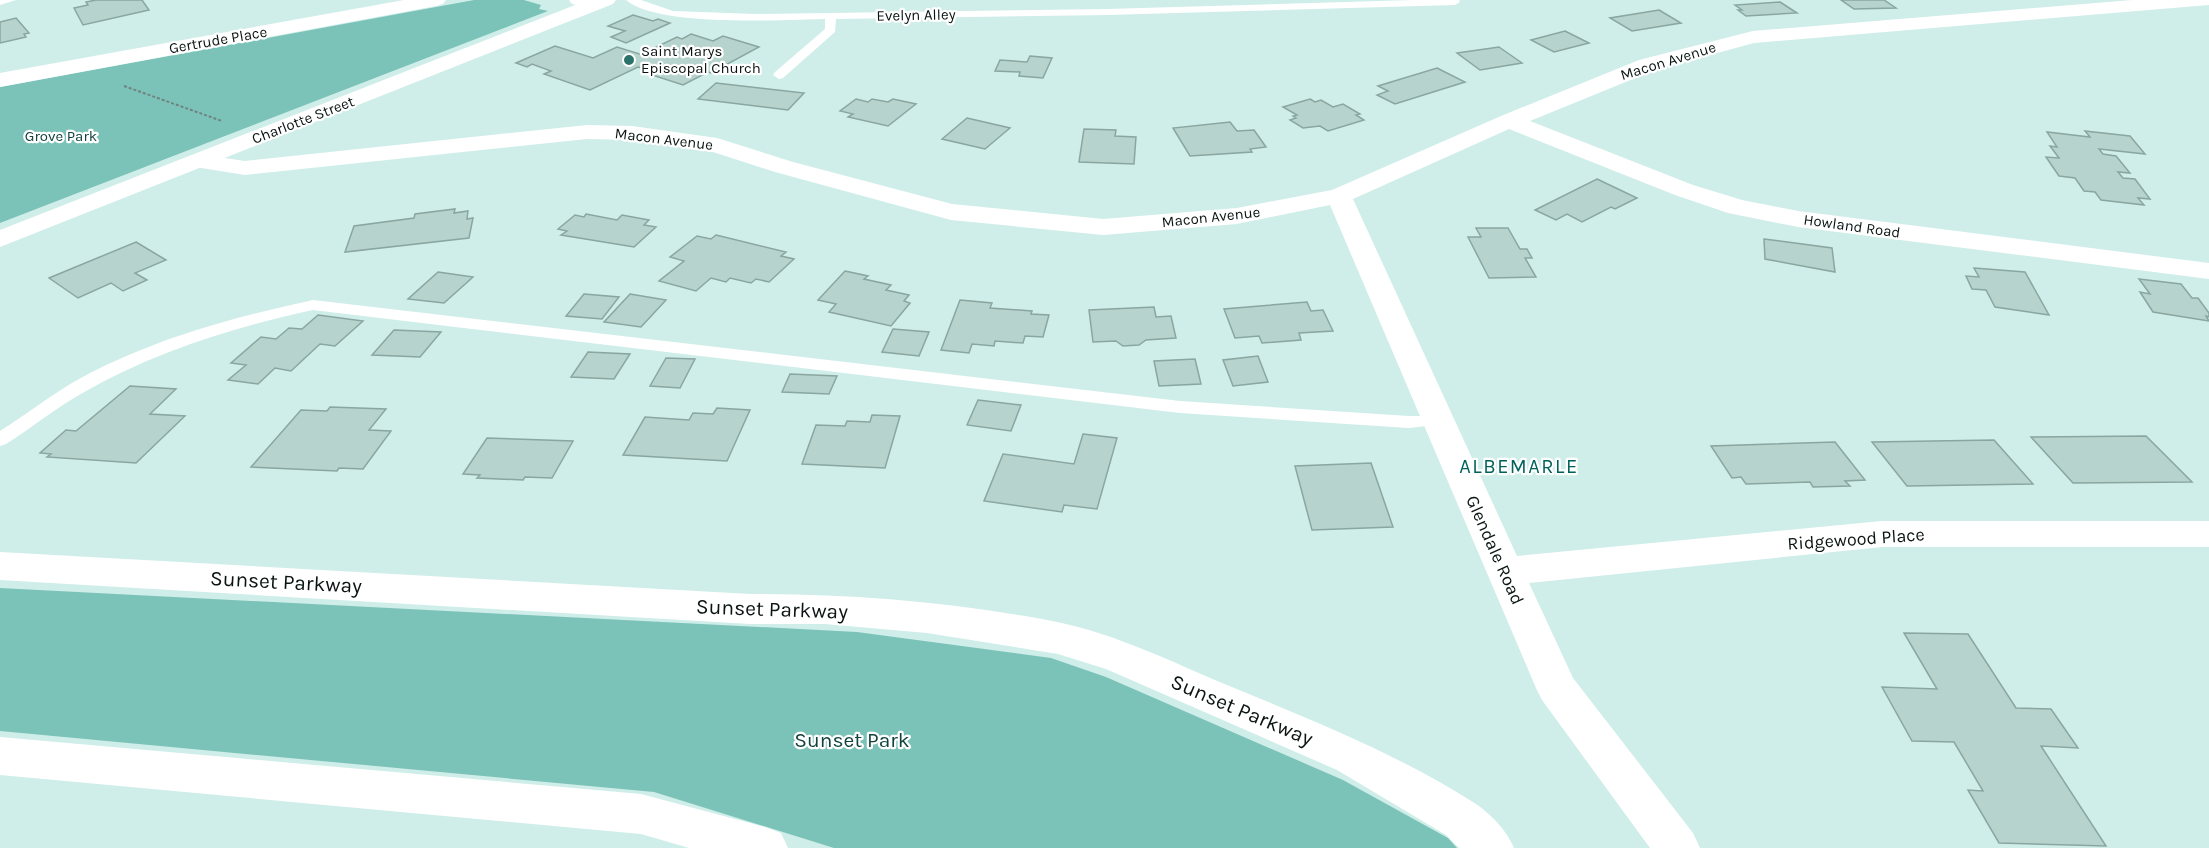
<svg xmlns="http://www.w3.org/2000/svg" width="2209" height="848" font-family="Karla,sans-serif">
	<rect width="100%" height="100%" fill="#d0eee9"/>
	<g fill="#7bc3b8">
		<polygon points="474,0 524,0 541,5 539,9 548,11 0,223 0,87"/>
		<polygon points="0,588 857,632 1051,658 1106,677 1343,780 1448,838 1457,848 834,848 654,792 0,731"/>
	</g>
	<g fill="#b6d3ce" stroke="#8aa6a1" stroke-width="1.5">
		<polygon points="96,0 142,0 149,10 83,25 74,8 88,5 86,2"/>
		<polygon points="1841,0 1884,0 1896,8 1854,9"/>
		<polygon points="1780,2 1797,13 1746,16 1738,10 1742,10 1735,5"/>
		<polygon points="1659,10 1681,23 1632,31 1610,18"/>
		<polygon points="633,15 653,21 658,19 670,23 626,43 611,37 625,31 608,26"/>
		<polygon points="16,18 29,33 24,34 26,37 0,43 0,22"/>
		<polygon points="1565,31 1589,43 1554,52 1531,40"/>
		<polygon points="691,34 713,41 723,36 759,47 711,73 708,72 683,85 646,73 652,71 638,67 590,90 544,74 551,71 532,64 527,67 516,63 555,46 593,58 617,47 646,56 653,53 648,51 677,37 682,39"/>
		<polygon points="1499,47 1522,63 1480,70 1457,53"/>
		<polygon points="1030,56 1052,58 1043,78 1019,76 1020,72 995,71 1000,60 1027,62"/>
		<polygon points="1437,68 1465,82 1395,104 1377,95 1388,91 1378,86"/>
		<polygon points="716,83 804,93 788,110 698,99"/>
		<polygon points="856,99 868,102 872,99 888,102 893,99 916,104 888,126 848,117 853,114 840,111"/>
		<polygon points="1310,99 1315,102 1321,100 1333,107 1343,104 1360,114 1356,115 1364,120 1328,131 1320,126 1303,128 1290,120 1296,118 1293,116 1297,115 1283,107"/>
		<polygon points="967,118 1010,128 985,149 942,139"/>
		<polygon points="1230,122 1237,131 1254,130 1266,147 1250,149 1252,152 1190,156 1173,128"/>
		<polygon points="1084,129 1116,130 1115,136 1136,137 1134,164 1079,162"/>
		<polygon points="2085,131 2130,136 2145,154 2099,149 2103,154 2116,156 2130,173 2118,172 2123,178 2135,179 2150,199 2138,198 2144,205 2101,200 2095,192 2084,191 2075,178 2059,176 2046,157 2059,158 2050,146 2057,147 2047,132 2090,137"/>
		<polygon points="1597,179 1637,198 1615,209 1611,207 1582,222 1567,214 1556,220 1535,210"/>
		<polygon points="455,209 454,213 468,211 467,219 473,218 469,238 345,252 354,226 414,218 415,214"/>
		<polygon points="586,214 617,220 622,215 649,220 644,225 656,227 634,247 561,235 567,231 558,229 575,215 584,217"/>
		<polygon points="1476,228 1508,228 1520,249 1527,249 1532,258 1525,258 1536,277 1489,278 1468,237 1481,237"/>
		<polygon points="716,235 786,252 781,256 794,259 769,282 756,279 751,283 730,278 726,282 711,278 696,291 659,281 684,261 670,257 697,236 711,239"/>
		<polygon points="1764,239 1832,248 1835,272 1765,259"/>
		<polygon points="136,242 166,260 135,273 147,280 123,291 111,283 78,298 49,278"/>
		<polygon points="1974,268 2025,272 2049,315 1995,307 1986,290 1972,289 1966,276 1979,277"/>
		<polygon points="845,271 868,276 864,279 891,285 886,290 909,295 904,301 910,303 891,326 829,312 836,304 818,300"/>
		<polygon points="438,272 473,277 444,303 408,299"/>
		<polygon points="2139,279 2181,284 2192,298 2198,298 2209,313 2209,317 2206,316 2209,321 2153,312 2140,292 2150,294"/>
		<polygon points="584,294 619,297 602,319 566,316"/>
		<polygon points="630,294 666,300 641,327 604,322"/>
		<polygon points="960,300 992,303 990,308 1032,311 1031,314 1049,315 1043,337 1025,336 1023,343 995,341 994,346 972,344 969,353 941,350"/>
		<polygon points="1307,302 1311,311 1323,310 1333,331 1299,333 1301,340 1262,343 1259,336 1235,338 1224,309"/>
		<polygon points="1154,307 1156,317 1171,316 1176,338 1146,340 1139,345 1123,346 1116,341 1093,342 1089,310"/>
		<polygon points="318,315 363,321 335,346 320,344 291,371 275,368 258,384 228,380 246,365 231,363 261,337 276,339 289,328 302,329"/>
		<polygon points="893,329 929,332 919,356 882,352"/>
		<polygon points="394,330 441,332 420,357 372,355"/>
		<polygon points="588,352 630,354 614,379 571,377"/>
		<polygon points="1258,356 1268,382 1233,386 1223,360"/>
		<polygon points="666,358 695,359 680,388 650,386"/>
		<polygon points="1195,359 1201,384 1159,386 1154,361"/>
		<polygon points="790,374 837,376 829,394 782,392"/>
		<polygon points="130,386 176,389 150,414 185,416 136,463 47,457 51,454 40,453 66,430 76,431"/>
		<polygon points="978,400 1021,405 1011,431 967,425"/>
		<polygon points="330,407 386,409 369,430 391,431 363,469 339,468 337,471 251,467 301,410 327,411"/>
		<polygon points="717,408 750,410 727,461 623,455 645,417 689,420 693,413 713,414"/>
		<polygon points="872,415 900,416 885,468 802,464 816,425 845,426 847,421 870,422"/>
		<polygon points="1083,434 1117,438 1097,509 1064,505 1062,512 984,501 1003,454 1074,464"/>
		<polygon points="2146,436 2192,482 2073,483 2031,437"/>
		<polygon points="487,438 573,441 552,478 525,477 523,480 477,478 480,475 463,474"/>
		<polygon points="1994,440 2033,484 1907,486 1872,442"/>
		<polygon points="1835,442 1865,480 1845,481 1850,486 1813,487 1810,482 1746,484 1741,477 1732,478 1711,446"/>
		<polygon points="1371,463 1393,527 1312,530 1295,466"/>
		<polygon points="1904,633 1968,634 2016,708 2051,709 2078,748 2041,746 2106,846 1999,843 1968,790 1983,791 1954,742 1912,741 1882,687 1937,689"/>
	</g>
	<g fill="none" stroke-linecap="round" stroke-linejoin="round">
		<polyline stroke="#6f8480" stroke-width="2" stroke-dasharray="3 2" stroke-linecap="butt" points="124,86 222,121"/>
		<g fill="#fff" fill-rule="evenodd">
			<polygon points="0,0 16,0 0,5"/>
			<path d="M 626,0 L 641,0 L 673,11 L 755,14 L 1107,9 L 1413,0 L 1459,0 L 1460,2 L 1455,5 L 1107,15 L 836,19 L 835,32 L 783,78 L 779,79 L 773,75 L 775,72 L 825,29 L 825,19 C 781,20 657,27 626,0 Z"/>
			<path d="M 313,300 L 1180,401 L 1409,416 L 1444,416 L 1447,420 L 1444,424 L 1409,428 L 1180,413 L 313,310 C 234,327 157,351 86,391 C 58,406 33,427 6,444 L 0,446 L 0,431 C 24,416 47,398 72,383 C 146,341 230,318 313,300 Z"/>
		</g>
		<g fill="#fff" fill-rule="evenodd">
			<polygon points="404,0 446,0 443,4 436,6 0,87 0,73"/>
			<polygon points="569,0 602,0 605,4 602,8 595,10 572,4"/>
			<polygon points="2132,0 2209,0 2209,5 1754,43 1655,70 1530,121 1693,185 1742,200 1798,211 2209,263 2209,279 1798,227 1728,213 1675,195 1509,129 1353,199 1517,556 1882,521 2209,521 2209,547 1882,547 1529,583 1573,678 1693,833 1700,848 1650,848 1542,700 1536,688 1330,205 1237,224 1103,235 951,220 775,172 713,152 632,140 587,139 245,175 189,166 186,161 189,156 198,154 245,161 587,125 632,126 717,138 793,162 952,204 1103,219 1237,208 1332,190 1501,116 1639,60 1753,31"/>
			<path d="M 0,552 L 750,594 C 852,594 956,602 1057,622 C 1116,634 1172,662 1227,685 C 1312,720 1398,754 1476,804 C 1492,815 1507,831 1514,848 L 1459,848 L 1446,835 L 1337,770 L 1106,669 L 1058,654 L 927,633 L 825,624 L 750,624 L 0,580 Z"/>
			<polygon points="0,737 641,794 765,827 781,833 788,848 689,848 641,834 0,775"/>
		</g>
		<polygon fill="#fff" fill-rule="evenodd" points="588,0 616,0 613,4 0,247 0,230"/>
	</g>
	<circle fill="#2b7269" stroke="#fff" stroke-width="2" cx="629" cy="60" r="6"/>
	<g text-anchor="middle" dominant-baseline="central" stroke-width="4.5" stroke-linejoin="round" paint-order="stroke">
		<g font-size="15" fill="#0a1513" stroke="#fff">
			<text transform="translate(916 15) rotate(-1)">Evelyn Alley</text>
			<text transform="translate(218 40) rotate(-10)">Gertrude Place</text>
			<text transform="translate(1668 61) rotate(-17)">Macon Avenue</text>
			<text transform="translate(303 120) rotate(-21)">Charlotte Street</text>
			<text transform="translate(664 139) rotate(7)">Macon Avenue</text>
			<text transform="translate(1211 217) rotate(-6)">Macon Avenue</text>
			<text transform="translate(1852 226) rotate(8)">Howland Road</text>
		</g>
		<g font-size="15" fill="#0a1513" stroke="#fff" text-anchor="start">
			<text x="641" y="51">Saint Marys<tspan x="641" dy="17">Episcopal Church</tspan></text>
		</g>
		<g font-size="15" fill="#11433d" stroke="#fff">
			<text x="61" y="136">Grove Park</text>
		</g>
		<g font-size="18" fill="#0a1513" stroke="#fff">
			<text transform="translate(1856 539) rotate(-4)">Ridgewood Place</text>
			<text transform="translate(1495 550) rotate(66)">Glendale Road</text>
		</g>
		<g font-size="20" letter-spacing="1.5" fill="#006259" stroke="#fff">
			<text x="1519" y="466">ALBEMARLE</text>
		</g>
		<g font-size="21" fill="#0a1513" stroke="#fff">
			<text transform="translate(286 582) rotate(3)">Sunset Parkway</text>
			<text transform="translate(772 609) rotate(2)">Sunset Parkway</text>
			<text transform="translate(1242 710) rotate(23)">Sunset Parkway</text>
		</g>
		<g font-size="21" fill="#11433d" stroke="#fff">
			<text x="852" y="740">Sunset Park</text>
		</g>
	</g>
</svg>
